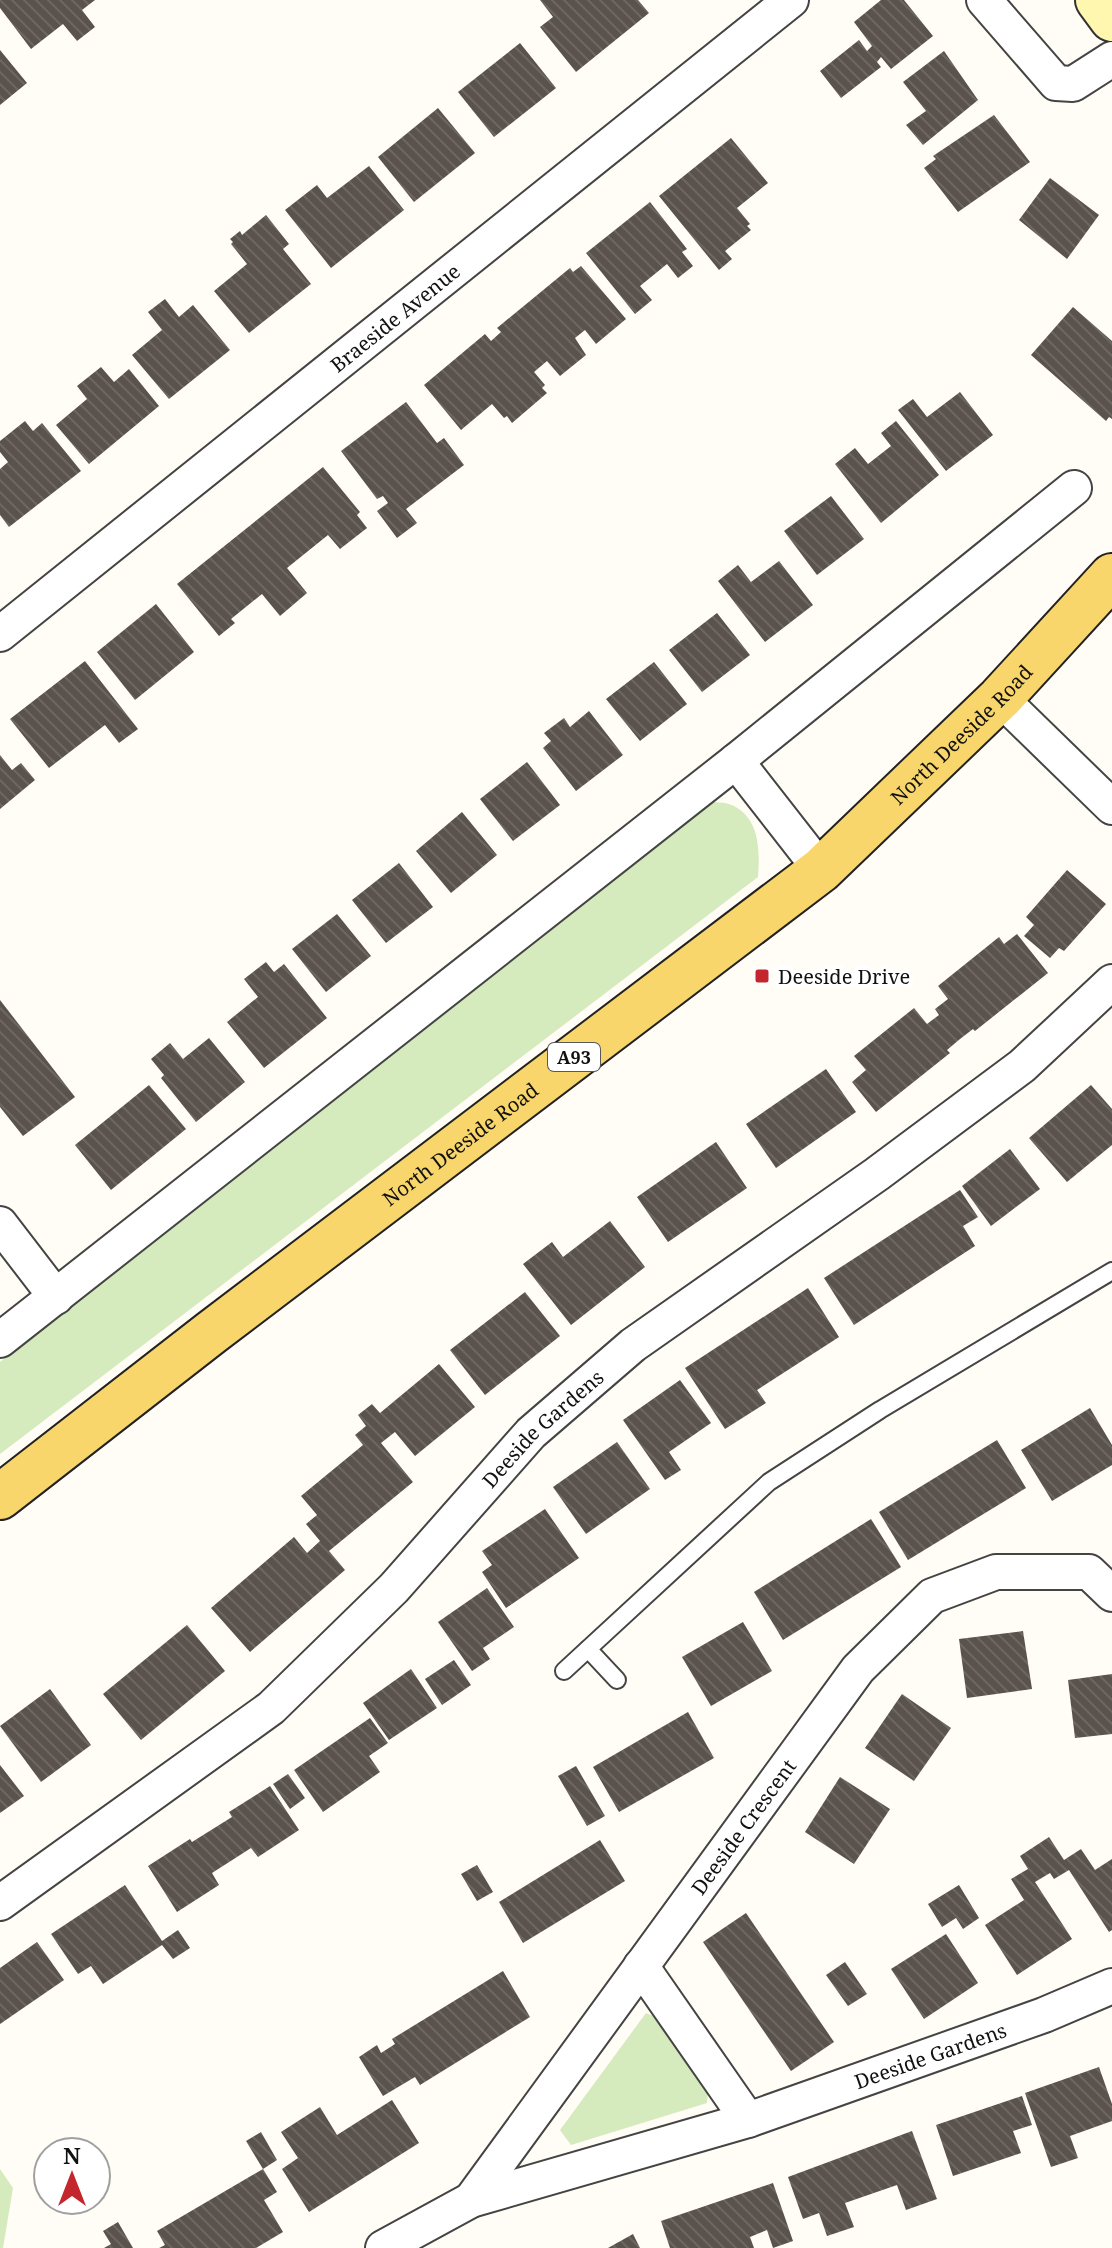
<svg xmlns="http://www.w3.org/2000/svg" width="1112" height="2248" font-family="'Noto Serif',serif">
	<defs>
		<pattern id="building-back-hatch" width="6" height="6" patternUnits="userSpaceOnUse" patternTransform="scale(2)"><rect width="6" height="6" fill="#5a524d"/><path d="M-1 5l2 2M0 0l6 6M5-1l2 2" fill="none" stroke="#6d6662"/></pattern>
	</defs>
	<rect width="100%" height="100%" fill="#fffdf5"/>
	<g fill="#d5ebbd">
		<path d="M 703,801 C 711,802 722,802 729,804 C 760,815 760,850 758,877 L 0,1454 L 0,1362 Z"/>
		<polygon points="646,2013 660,2019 708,2089 707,2103 571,2145 560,2130"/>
		<polygon points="0,2169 13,2188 3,2248 0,2248"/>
	</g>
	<g fill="url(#building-back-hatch)">
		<polygon points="0,0 95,0 82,10 95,27 77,41 63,24 31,49 0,8"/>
		<polygon points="540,0 638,0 649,13 576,72 540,27 553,17"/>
		<polygon points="881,0 904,0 933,36 891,69 881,57 877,62 881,67 841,98 820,71 859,40 867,51 872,46 854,22"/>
		<polygon points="520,43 556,88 494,137 458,92"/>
		<polygon points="0,50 27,83 0,105"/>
		<polygon points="944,51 978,100 923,145 906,125 926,111 903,82"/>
		<polygon points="438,108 475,153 414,202 378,157"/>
		<polygon points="994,115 1030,162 958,212 924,168 936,159 933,156"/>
		<polygon points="731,138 768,183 737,208 750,224 747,226 751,230 725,251 732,259 719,270 659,196"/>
		<polygon points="369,166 404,210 331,268 285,210 317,185 327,198"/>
		<polygon points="1050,178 1099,215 1067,259 1019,220"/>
		<polygon points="650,202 687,249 682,252 693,266 678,278 667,264 656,273 640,286 652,300 635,314 586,253"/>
		<polygon points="266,215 289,244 283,249 311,284 249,333 214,291 247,264 231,244 233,242 230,239 240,231 242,235"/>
		<polygon points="581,266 626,319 596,344 585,330 575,338 586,355 560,376 547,361 534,372 545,385 542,388 547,393 512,423 507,416 504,418 492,404 461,430 424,385 485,334 491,341 501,332 497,328 570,268 573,272"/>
		<polygon points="165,299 179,317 193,305 230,350 169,399 132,355 162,330 148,312"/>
		<polygon points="1073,307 1112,341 1112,419 1109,417 1106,421 1031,355"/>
		<polygon points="101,367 114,382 129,369 159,406 89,464 56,425 87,399 77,386"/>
		<polygon points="960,392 993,435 946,471 898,410 913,399 927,417"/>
		<polygon points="406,402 437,443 444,438 464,465 406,509 417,523 397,538 377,511 388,503 383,496 377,499 341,451"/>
		<polygon points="25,421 33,431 42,423 81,471 9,527 0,515 0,469 8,462 0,452 0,441"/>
		<polygon points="896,421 939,475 881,523 835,464 855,448 868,464 891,446 881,433"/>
		<polygon points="323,467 360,512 357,515 367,528 340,549 328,535 287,568 307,593 280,616 262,594 231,619 235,623 219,636 177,584"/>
		<polygon points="831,496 864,539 817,575 784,531"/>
		<polygon points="779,561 813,605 765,642 718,581 738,565 751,582"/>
		<polygon points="156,604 194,652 135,700 97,652"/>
		<polygon points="717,613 750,655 702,692 669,650"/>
		<polygon points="85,661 138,729 119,743 105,725 49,768 10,719"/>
		<polygon points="654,662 687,704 640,741 606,699"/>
		<polygon points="589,711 623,755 576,791 543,748 551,741 544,733 564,718 570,727"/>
		<polygon points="0,755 12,770 21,763 35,780 0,809"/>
		<polygon points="527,762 560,805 513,841 480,799"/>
		<polygon points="462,812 497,855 451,893 416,851"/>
		<polygon points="399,863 433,907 386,943 352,900"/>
		<polygon points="1067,870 1106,904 1064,951 1059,948 1050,958 1024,936 1034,925 1026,917"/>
		<polygon points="337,914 371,956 326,992 292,949"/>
		<polygon points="1017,934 1048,973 975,1031 973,1029 960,1039 947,1050 950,1053 876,1112 852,1082 866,1070 854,1056 914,1008 927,1024 939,1015 935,1009 948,999 938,986 999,937 1004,944"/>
		<polygon points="266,962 274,972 284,964 327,1018 264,1068 227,1022 258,997 244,979"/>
		<polygon points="0,1000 75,1097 23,1136 0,1107"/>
		<polygon points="209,1038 245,1082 196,1122 161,1078 164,1075 151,1059 170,1043 183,1059"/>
		<polygon points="826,1069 856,1112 776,1168 746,1124"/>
		<polygon points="149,1085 186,1129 111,1190 75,1145"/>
		<polygon points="1091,1085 1112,1109 1112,1145 1067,1182 1029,1138"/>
		<polygon points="716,1142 747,1188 668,1242 637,1197"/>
		<polygon points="1010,1149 1040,1189 991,1226 962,1186"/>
		<polygon points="960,1190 978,1217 963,1226 975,1246 854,1325 824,1278"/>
		<polygon points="610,1221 645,1267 571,1325 523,1264 552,1242 563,1257"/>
		<polygon points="808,1288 839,1337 757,1390 766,1403 725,1429 685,1368"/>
		<polygon points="525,1292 560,1336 485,1395 450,1350"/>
		<polygon points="439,1364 475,1407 415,1456 395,1432 381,1443 413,1482 329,1551 345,1570 250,1652 211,1608 294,1537 307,1553 320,1541 306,1524 317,1515 301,1496 363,1445 355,1435 366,1426 358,1415 372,1404 380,1413"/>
		<polygon points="680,1380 711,1423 669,1452 681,1470 665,1480 623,1420"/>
		<polygon points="1090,1408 1112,1445 1112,1465 1052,1501 1021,1450"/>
		<polygon points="997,1440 1026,1488 908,1560 879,1512"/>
		<polygon points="617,1442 650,1489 586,1534 553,1487"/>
		<polygon points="545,1509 579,1558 506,1608 482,1572 492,1565 482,1551"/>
		<polygon points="871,1519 901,1567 783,1640 754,1592"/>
		<polygon points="487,1588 514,1627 483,1648 490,1659 472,1671 438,1622"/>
		<polygon points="743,1622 772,1671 711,1706 682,1657"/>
		<polygon points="187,1625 225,1671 141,1740 103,1694"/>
		<polygon points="1023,1631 1032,1689 967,1698 959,1639"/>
		<polygon points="454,1660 471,1685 442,1705 425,1679"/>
		<polygon points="411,1669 437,1708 389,1740 363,1703"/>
		<polygon points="1112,1674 1112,1734 1075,1738 1068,1680"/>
		<polygon points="50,1689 91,1745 41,1782 0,1726"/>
		<polygon points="902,1694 951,1728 914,1781 865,1748"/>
		<polygon points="688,1712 714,1758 619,1812 593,1767"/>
		<polygon points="370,1718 388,1743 369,1756 380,1772 323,1812 294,1770"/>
		<polygon points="0,1765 24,1796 0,1813"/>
		<polygon points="576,1766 605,1816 587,1826 558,1776"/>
		<polygon points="288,1774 305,1798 290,1809 273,1784"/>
		<polygon points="840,1777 890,1809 854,1864 805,1832"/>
		<polygon points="270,1786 299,1830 258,1857 251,1848 212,1873 219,1885 177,1912 148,1866 190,1839 192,1842 232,1817 229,1812"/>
		<polygon points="1049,1837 1064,1860 1081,1849 1095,1870 1112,1859 1112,1930 1109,1932 1069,1870 1054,1879 1050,1873 1035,1882 1072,1939 1017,1975 985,1925 1024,1900 1011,1879 1028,1869 1020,1856"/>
		<polygon points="600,1840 625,1881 523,1943 499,1902"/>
		<polygon points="477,1865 493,1892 477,1901 461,1874"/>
		<polygon points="125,1885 162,1941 178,1930 190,1948 173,1959 162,1945 103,1984 91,1966 78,1974 51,1934"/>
		<polygon points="959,1885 979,1918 963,1929 956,1918 942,1927 928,1904"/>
		<polygon points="746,1913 834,2042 791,2071 703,1942"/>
		<polygon points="946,1934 978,1983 924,2019 891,1969"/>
		<polygon points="37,1942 64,1980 0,2024 0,1968"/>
		<polygon points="845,1962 867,1994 848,2006 826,1975"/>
		<polygon points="503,1971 530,2017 420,2085 415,2077 383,2096 359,2057 377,2045 381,2053 395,2044 392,2039"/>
		<polygon points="1099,2067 1112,2104 1112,2121 1070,2136 1078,2158 1051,2167 1025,2093"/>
		<polygon points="1022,2096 1032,2125 1013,2131 1021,2153 953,2176 936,2125"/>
		<polygon points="392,2100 419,2143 309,2212 282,2169 298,2158 281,2132 320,2107 337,2135"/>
		<polygon points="912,2131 937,2199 906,2210 897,2185 845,2203 854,2227 827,2236 819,2213 803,2219 788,2177"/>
		<polygon points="261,2132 277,2160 263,2169 246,2141"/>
		<polygon points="263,2169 277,2192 264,2200 283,2232 256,2248 159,2248 165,2245 157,2231"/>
		<polygon points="773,2183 793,2241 773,2248 767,2230 750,2237 754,2248 670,2248 661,2221"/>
		<polygon points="118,2222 133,2248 104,2248 111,2244 103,2231"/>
		<polygon points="633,2234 640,2248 608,2248"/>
	</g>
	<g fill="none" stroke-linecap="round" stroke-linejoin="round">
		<g stroke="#444" stroke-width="20">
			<g id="lane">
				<polyline points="588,1649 617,1680"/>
				<polyline points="564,1671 769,1482 880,1410 1112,1271"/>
			</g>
		</g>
		<g stroke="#444" stroke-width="38">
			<g id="street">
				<polyline points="984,0 1056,83 1073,84 1112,59"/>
				<path id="s1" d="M 0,634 L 791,0"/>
				<polyline points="1000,698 1112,807"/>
				<polyline points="736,761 821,870"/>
				<polyline points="0,1224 56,1297"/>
				<polyline points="0,1340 736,761 1074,488"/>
				<path id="s2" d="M 0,1903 L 271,1708 L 394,1588 L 531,1433 L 633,1345 L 877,1174 L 1022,1066 L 1112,982"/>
				<polyline points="641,1966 748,2120"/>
				<path id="s3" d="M 471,2200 L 858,1669 L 932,1596 L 996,1572 L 1089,1572 L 1112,1594"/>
				<path id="s4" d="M 383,2248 L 471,2200 L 748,2120 L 1044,2015 L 1112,1986"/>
			</g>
		</g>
		<g stroke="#333" stroke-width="48">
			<polyline id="secondary" points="1098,0 1112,19"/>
		</g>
		<g stroke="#222" stroke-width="48">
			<g id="primary">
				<path id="s5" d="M 0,1497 L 212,1332 L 821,870 L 1000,698 L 1112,576"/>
			</g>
		</g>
		<use href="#lane" stroke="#fff" stroke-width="16"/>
		<use href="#street" stroke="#fff" stroke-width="34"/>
		<use href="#secondary" stroke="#fff6b0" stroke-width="44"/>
		<use href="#primary" stroke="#f9d66b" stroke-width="44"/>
	</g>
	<rect fill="#c4262e" stroke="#fff" stroke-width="3" x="754" y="968" width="16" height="16" rx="4"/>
	<g text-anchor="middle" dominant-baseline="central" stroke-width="8" stroke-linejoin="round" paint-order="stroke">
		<rect fill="#fff" stroke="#585858" stroke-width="2" x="548" y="1043" width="52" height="28" rx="6"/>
		<g font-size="18" font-weight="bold" fill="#111">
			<text x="574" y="1057">A93</text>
		</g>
		<g font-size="20" fill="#111" stroke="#fff">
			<text stroke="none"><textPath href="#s1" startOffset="506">Braeside Avenue</textPath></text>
			<text stroke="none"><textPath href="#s5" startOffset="1228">North Deeside Road</textPath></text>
			<text stroke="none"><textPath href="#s5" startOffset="580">North Deeside Road</textPath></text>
			<text stroke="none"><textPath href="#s2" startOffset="724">Deeside Gardens</textPath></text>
			<text stroke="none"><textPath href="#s3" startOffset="462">Deeside Crescent</textPath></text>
			<text stroke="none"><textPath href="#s4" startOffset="582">Deeside Gardens</textPath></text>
		</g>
		<g font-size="20" fill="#111" stroke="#fff" text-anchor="start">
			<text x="778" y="976">Deeside Drive</text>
		</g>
	</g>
	<g transform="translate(72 2176)"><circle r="38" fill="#ffffff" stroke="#a0a0a0" stroke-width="2"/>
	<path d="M0-6L14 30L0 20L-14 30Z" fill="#c4262e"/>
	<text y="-12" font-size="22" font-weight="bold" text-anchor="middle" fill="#111111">N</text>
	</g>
</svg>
